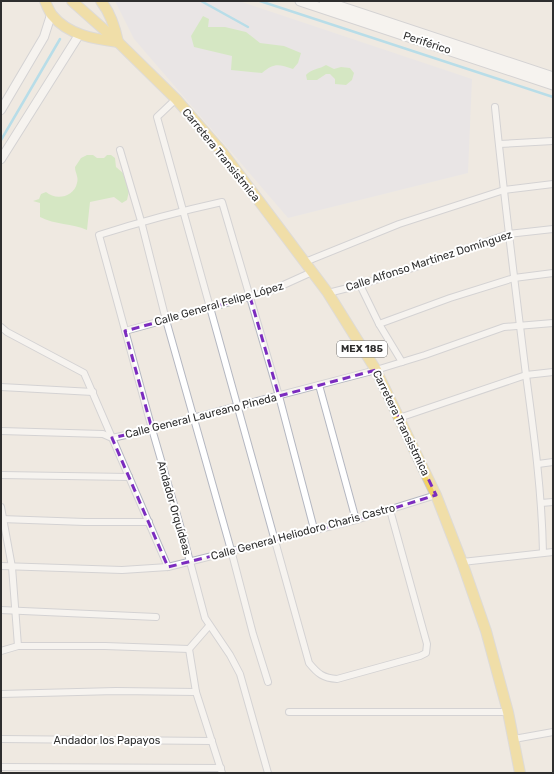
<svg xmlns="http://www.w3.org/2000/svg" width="554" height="774" font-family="Rubik,sans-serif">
	<rect width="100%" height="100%" fill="#efe9e1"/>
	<polygon fill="#e3e1e8" points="115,1 239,1 472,79 468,173 288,218 134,39"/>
	<g fill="#b6e59e">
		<path d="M 203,16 L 209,19 L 208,27 L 225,27 L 246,32 L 260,43 L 284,46 L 301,53 L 298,63 L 293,69 C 278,64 274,63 262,73 L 231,70 L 232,56 L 194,47 L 191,36 Z"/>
		<path d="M 326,65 L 334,69 L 341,67 L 350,68 L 354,73 L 352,80 L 346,85 L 335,84 L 335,79 L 330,74 L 326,74 L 317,80 L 307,80 L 306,75 C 311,69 320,69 326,65 Z"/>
		<path d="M 87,155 L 93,155 L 97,158 L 104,158 L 107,155 L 111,155 L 115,158 L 116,167 L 123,173 L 129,191 L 127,200 L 122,203 L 114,197 L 90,202 L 87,230 C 72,223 55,225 40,217 L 40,203 L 33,201 L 39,199 L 41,194 L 46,192 C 56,201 74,197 77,183 C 79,177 75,173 75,167 L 81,158 Z"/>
	</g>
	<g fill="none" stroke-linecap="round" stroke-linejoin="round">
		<g stroke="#75cff0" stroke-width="2.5">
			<polyline points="201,1 248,27"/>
			<polyline points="260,1 553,97"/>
			<polyline points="1,140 60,39"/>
		</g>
		<g stroke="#b4b7c1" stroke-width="8">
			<g id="minor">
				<path d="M 176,99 L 157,117 L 309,663 C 318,674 323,678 337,679 L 420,656 L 426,653 L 427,644 L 390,510"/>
				<path d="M 495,107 C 504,197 515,286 526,375 C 534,434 542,493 543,553"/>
				<polyline points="499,144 553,141"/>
				<polyline points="120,150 141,221 166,320 231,550 253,634 268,682"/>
				<polyline points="305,262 399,224 504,190 553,184"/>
				<polyline points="360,285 379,324 402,362"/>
				<polyline points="328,293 360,285 422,265 508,234 553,229"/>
				<polyline points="379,324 450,298 514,278 553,273"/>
				<polyline points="1,327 7,332 84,373 168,567"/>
				<polyline points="125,331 270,291 312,272"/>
				<polyline points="319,385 356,520"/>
				<polyline points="1,387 93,392"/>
				<polyline points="399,418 526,375 553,372"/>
				<polyline points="1,431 103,434 112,438 139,432 376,370 425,355 504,327 553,323"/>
				<polyline points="538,464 553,462"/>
				<polyline points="1,475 129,477"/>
				<polyline points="541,503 553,502"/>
				<polyline points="1,507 12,567 18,646"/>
				<polyline points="1,519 85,522 149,522"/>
				<polyline points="462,562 553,552"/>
				<polyline points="1,566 122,570 168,567 356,520 436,495"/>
				<polyline points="1,610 156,617"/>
				<polyline points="209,626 189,649 196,692 222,773"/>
				<polyline points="1,651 18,646 105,646 189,649"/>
				<polyline points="1,694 116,691 196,692"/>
				<polyline points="289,712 508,712"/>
				<polyline points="1,739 212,741"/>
				<polyline points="514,739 553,732"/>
				<polyline points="1,767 221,768"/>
				<path d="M 268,773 L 240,674 L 230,655 L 205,618 L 184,539 L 152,429 L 99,235 C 140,222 181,211 222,202 L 279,396 L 314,529"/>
			</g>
		</g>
		<g stroke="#b4b7c1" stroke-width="10">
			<g id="tertiary">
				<polyline points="1,110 44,37 51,15"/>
				<polyline points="1,159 79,35"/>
			</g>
		</g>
		<g stroke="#b4b7c1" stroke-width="11">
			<g id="secondary">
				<polyline points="300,1 553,85"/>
				<polyline points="324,1 553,77"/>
			</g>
		</g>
		<g stroke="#c9c9c9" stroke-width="12">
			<g id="primary">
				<path d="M 45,1 C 47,6 49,11 52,15 C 68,35 94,39 118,42 C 115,27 111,14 101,1"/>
				<polyline points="72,1 118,42 176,99 223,153 328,293 376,370 436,495 462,562 486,631 508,712 520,773"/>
			</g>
		</g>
		<use href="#minor" stroke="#fff" stroke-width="6"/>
		<use href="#tertiary" stroke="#fff" stroke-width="8"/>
		<use href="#secondary" stroke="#fff" stroke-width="9"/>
		<use href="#primary" stroke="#f2d163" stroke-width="10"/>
	</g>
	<path d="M0 0H554V774H0ZM 250,297 L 279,396 L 376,370 L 436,495 L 356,520 L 168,567 L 112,438 L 152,429 L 125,331 Z" fill="#efe9e1" fill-opacity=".55" fill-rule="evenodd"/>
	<path fill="none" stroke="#7b2cbf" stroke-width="3" stroke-dasharray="8 5" stroke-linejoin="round" d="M 250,297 L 279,396 L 376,370 L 436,495 L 356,520 L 168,567 L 112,438 L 152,429 L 125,331 Z"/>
	<g text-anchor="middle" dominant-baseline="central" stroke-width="4" stroke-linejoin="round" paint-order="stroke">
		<rect fill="#fff" stroke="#6d6d6d" stroke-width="1" x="337" y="341" width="50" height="16" rx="3"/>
		<g font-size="10" font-weight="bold" fill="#2e2e2e">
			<text x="362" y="349">MEX 185</text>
		</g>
		<g font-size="11" fill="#2e2e2e" stroke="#fff">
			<text transform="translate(427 43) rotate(18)">Periférico</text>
			<text transform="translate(221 155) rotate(51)">Carretera Transistmica</text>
			<text transform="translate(429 261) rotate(-18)">Calle Alfonso Martínez Domínguez</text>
			<text transform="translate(219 304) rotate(-16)">Calle General Felipe López</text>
			<text transform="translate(201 416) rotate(-14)">Calle General Laureano Pineda</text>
			<text transform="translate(401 423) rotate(64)">Carretera Transistmica</text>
			<text transform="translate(174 508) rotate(74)">Andador Orquídeas</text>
			<text transform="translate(303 532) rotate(-15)">Calle General Heliodoro Charis Castro</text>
			<text x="107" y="740">Andador los Papayos</text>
		</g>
	</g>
	<rect width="554" height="774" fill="none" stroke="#2e2e2e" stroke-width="4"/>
</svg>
